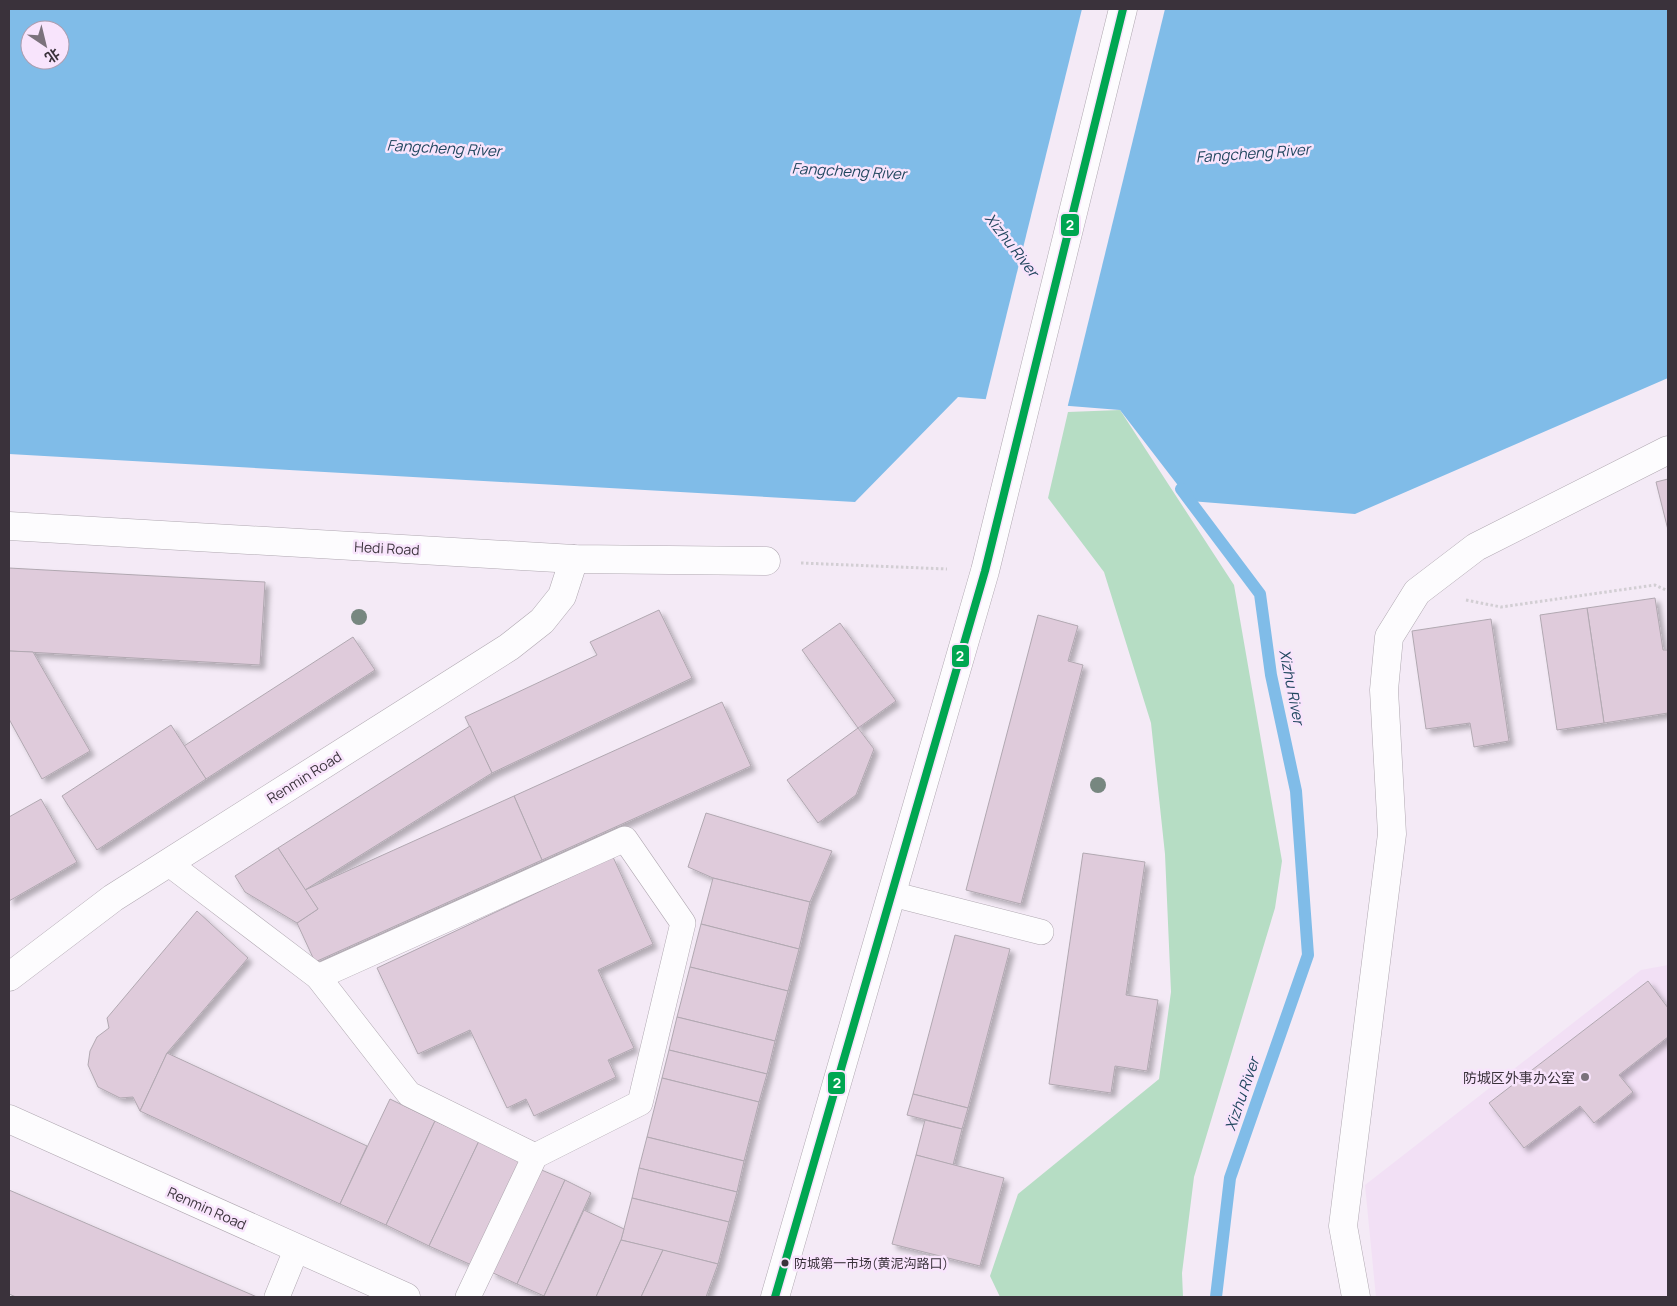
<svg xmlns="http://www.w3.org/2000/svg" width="1677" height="1306" font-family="Manrope,'Noto Sans SC',sans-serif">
	<defs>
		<filter id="shadow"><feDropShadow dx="4.5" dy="4.5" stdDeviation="2.5" flood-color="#0004"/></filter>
	</defs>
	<rect width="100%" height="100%" fill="#f4eaf6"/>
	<polygon fill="#f2e0f5" points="1668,965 1668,1297 1376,1297 1365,1185 1641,970"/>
	<polygon fill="#b6ddc4" points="1120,410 1234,585 1282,861 1275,908 1194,1177 1182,1273 1183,1297 1000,1297 990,1276 1018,1194 1159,1079 1171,992 1165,854 1151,723 1104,572 1048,498 1068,412"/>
	<path fill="#80bce8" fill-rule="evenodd" d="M 9,9 L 1668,9 L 1668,378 L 1355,514 L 1190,501 L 1120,410 L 958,397 L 855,502 L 9,454 ZM 30,30 L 60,30 L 60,60 L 30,60 Z"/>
	<polygon fill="#f4eaf6" points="1082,9 1165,9 1067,409 985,402"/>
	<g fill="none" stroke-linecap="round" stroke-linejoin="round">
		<polyline stroke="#80bce8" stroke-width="12" points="1181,489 1260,594 1271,675 1296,791 1308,955 1230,1178 1216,1297"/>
	</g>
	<g fill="#dfcbdb" stroke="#b1a8b1" filter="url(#shadow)">
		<polygon points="1668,479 1668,530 1656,482"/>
		<polygon points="9,568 265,582 260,665 9,651"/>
		<polygon points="1655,598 1663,650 1668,650 1668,713 1604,723 1587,608"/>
		<polygon points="1587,608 1604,723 1557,730 1540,615"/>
		<polygon points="659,610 692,678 492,773 465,717 597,655 590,642"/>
		<polygon points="1038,615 1078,626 1068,661 1083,665 1021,904 966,890"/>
		<polygon points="1491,619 1509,741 1474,747 1470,723 1426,729 1412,631"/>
		<polygon points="840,623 896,701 858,728 802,650"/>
		<polygon points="353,637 375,670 206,779 184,746"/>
		<polygon points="9,651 33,652 90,751 42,779 9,719"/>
		<polygon points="722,702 751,766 542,860 514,796"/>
		<polygon points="171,725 206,779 97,850 62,796"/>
		<polygon points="470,726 492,773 305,890 278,848"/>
		<polygon points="858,728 874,749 856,795 818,823 787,780"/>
		<polygon points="514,796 542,860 315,962 297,923 318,909 305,890"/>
		<polygon points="41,799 77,862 9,901 9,817"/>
		<polygon points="706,813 832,851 810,902 713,878 688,867"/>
		<polygon points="278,848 318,909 297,923 245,892 235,876"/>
		<polygon points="1083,853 1145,862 1126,995 1158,1000 1147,1071 1115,1066 1111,1093 1049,1084"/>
		<polygon points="613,857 653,944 598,970 634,1048 608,1060 616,1077 534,1116 526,1099 507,1108 470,1030 418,1054 377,968"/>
		<polygon points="713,878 810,902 799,949 701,924"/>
		<polygon points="197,911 248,958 167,1053 140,1111 133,1097 120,1098 98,1087 88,1065 90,1051 97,1037 109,1028 107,1018"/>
		<polygon points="701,924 799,949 788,991 690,967"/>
		<polygon points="955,935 1010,949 968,1108 913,1094"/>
		<polygon points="690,967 788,991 775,1041 677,1017"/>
		<polygon points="1648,981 1668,1008 1668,1037 1619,1075 1633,1092 1594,1123 1580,1106 1524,1148 1489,1103"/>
		<polygon points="677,1017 775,1041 767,1074 669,1050"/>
		<polygon points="669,1050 767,1074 759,1102 662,1078"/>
		<polygon points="167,1053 367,1146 340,1204 140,1111"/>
		<polygon points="662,1078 759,1102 744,1161 647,1137"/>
		<polygon points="913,1094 968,1108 962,1129 907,1115"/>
		<polygon points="390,1099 435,1121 386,1225 340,1204"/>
		<polygon points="925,1120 962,1129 953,1165 916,1155"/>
		<polygon points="435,1121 479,1141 429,1246 386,1225"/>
		<polygon points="647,1137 744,1161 737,1192 639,1168"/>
		<polygon points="479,1141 525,1163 476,1267 429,1246"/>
		<polygon points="916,1155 1004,1178 980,1266 892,1244"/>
		<polygon points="537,1168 565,1180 517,1284 491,1272"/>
		<polygon points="639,1168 737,1192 729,1222 632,1198"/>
		<polygon points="565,1180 591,1193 544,1296 517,1284"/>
		<polygon points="9,1190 257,1297 16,1297 9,1294"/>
		<polygon points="632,1198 729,1222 718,1264 621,1240"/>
		<polygon points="584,1210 624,1229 621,1240 596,1297 547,1297 544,1296"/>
		<polygon points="621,1240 663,1250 641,1297 596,1297"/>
		<polygon points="663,1250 718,1264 706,1297 641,1297"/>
	</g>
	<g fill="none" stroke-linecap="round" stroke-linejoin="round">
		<g stroke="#b0a8b1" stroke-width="26">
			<g id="service">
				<polyline points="168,863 318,977 409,1094 535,1156"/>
				<polyline points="892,894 1041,932"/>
				<polyline points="318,977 625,839 683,923 640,1103 535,1156 468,1297"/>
				<polyline points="277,1297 297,1248"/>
			</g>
		</g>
		<g stroke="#b0a8b1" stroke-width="29">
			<g id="minor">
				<polyline points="9,526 574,559 766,561"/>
				<polyline points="9,977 113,898 509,647 542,621 562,596 574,559"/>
				<polyline points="1356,1297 1343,1226 1392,834 1384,690 1389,637 1417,592 1476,547 1668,450"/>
			</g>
		</g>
		<g stroke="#b0a8b1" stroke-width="29">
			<g id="primary">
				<polyline points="9,1119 406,1297"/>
				<polyline points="775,1297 985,571 1123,9"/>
			</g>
		</g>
		<g stroke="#d2ced3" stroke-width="3" stroke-dasharray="2.5 2.5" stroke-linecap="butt">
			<polyline points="801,563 947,569"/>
			<polyline points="1466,600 1501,607 1655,585 1668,591"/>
		</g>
		<use href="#service" stroke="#fdfcfe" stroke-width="25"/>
		<use href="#minor" stroke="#fdfcfe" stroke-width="28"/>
		<use href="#primary" stroke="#fdfcfe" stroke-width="28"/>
		<g stroke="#f8e4fc" stroke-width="11">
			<polyline id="bus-1" points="775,1297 985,571 1123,9"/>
		</g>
		<use href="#bus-1" stroke="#00a651" stroke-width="8"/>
	</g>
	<g fill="#778780">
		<circle cx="359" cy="617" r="8"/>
		<circle cx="1098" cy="785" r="8"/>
	</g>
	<circle fill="#7b727c" stroke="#f8e4fc" stroke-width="2" cx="1585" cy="1077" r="5"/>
	<circle fill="#3a323b" stroke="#f8e4fc" stroke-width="2" cx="785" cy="1263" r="4.5"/>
	<g text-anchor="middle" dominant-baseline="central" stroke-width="5" stroke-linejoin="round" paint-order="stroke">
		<g font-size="13" fill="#3a323b" stroke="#f8e4fc" text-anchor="start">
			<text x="794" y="1263">防城第一市场(黄泥沟路口)</text>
		</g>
		<g font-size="14" fill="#3a323b" stroke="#f8e4fc">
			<text transform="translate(387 548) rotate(3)">Hedi Road</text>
			<text transform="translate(304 777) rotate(-32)">Renmin Road</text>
			<text transform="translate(207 1208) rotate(24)">Renmin Road</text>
		</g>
		<g font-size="14" fill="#3a323b" stroke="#f8e4fc" text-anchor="end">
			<text x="1575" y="1077">防城区外事办公室</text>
		</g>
		<g font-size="15" font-style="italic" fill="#21475f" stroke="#f8e4fc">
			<text transform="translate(444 148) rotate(3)">Fangcheng River</text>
			<text transform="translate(1253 153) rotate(-4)">Fangcheng River</text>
			<text transform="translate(849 171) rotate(3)">Fangcheng River</text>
			<text transform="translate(1012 245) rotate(52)">Xizhu River</text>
			<text transform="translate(1292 687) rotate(79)">Xizhu River</text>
			<text transform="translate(1242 1094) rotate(-71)">Xizhu River</text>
		</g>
	</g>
	<g stroke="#f8e4fc" stroke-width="2">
		<rect x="1060" y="213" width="20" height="24" rx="5" fill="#00a651"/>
		<rect x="951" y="644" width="19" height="24" rx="5" fill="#00a651"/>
		<rect x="827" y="1071" width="19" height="24" rx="5" fill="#00a651"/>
	</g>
	<g font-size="14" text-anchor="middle" font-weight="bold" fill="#fff">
		<text x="1070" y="230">2</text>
		<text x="960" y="661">2</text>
		<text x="837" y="1088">2</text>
	</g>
	<rect width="1677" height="1306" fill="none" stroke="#3a323b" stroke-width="20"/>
	<g transform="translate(45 45) rotate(145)"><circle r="24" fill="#f8e4fc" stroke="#ac9daf"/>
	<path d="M0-4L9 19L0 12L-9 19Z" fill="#7b727c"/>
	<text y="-8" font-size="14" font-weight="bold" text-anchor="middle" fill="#3a323b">北</text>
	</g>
</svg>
